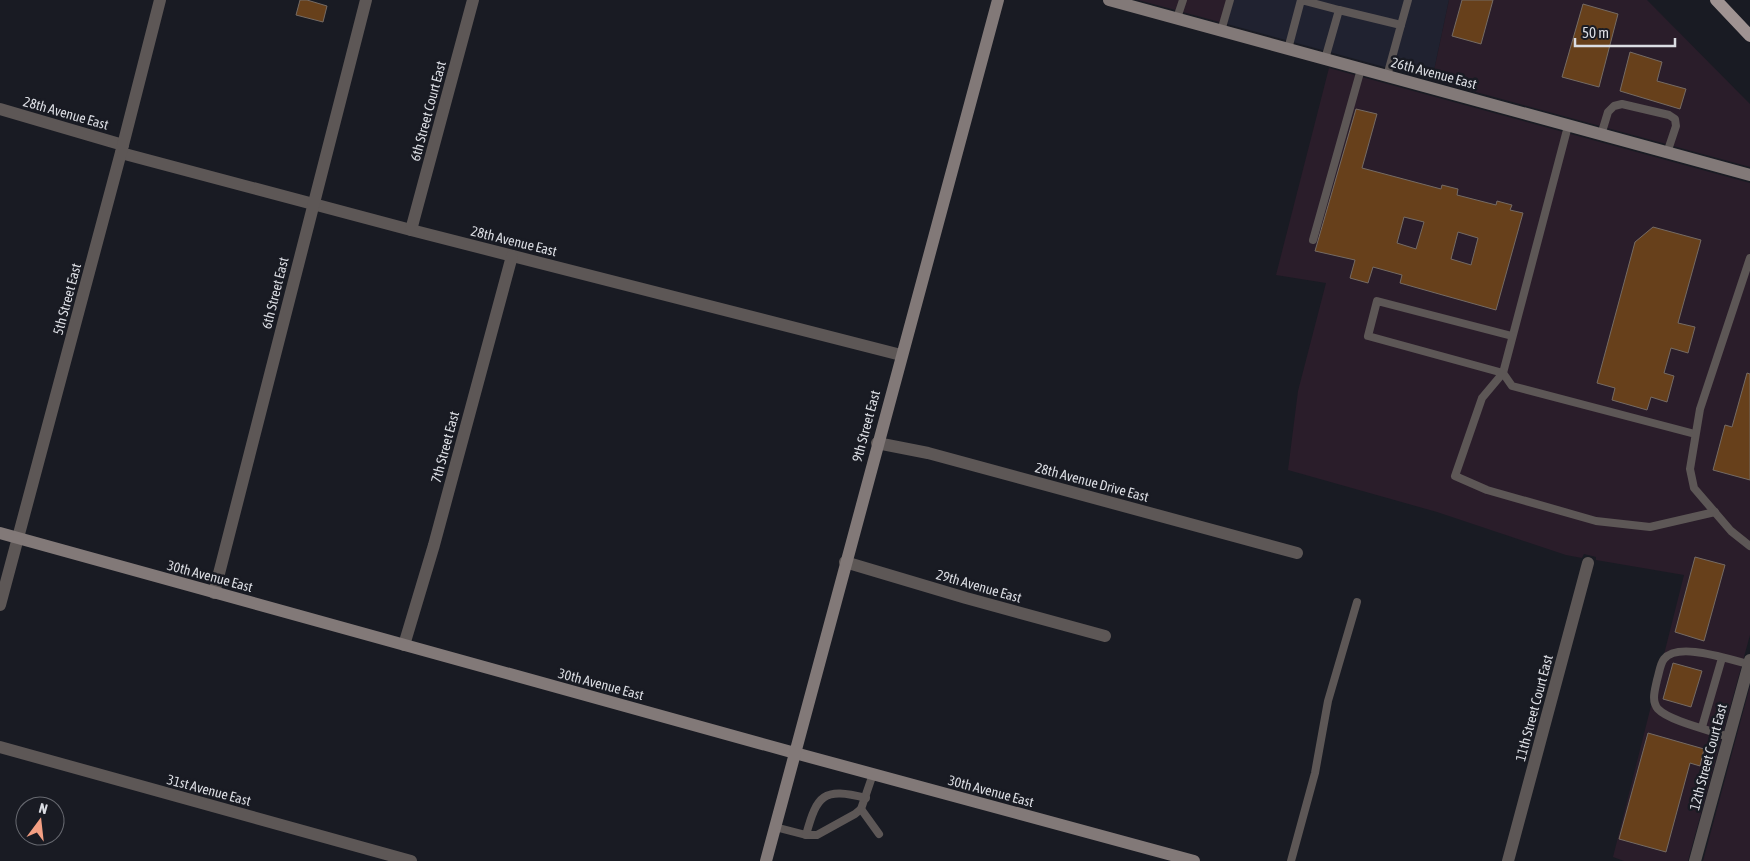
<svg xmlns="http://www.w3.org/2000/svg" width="1750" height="861" font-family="'Asap Condensed',sans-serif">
	<rect width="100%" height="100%" fill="#191b23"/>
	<polygon fill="#202230" points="1233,0 1449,0 1432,80 1227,24"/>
	<g fill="#2a1d2a">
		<polygon points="1138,0 1233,0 1227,24"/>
		<polygon points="1449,0 1647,0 1750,104 1750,167 1432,80"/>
		<polygon points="1329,68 1750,183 1750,635 1688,861 1624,861 1613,857 1684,575 1596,560 1596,557 1584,554 1582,558 1566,555 1437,512 1288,470 1298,391 1326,283 1276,275"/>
		<polygon points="1750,686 1750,861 1703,861"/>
	</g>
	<g fill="#67401b" stroke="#756b64" fill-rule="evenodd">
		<polygon points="300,0 307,0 327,6 323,22 296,15"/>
		<polygon points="1462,0 1493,0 1481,44 1452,36"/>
		<polygon points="1583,4 1618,14 1599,87 1562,77"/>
		<polygon points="1630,52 1662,62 1657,81 1686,89 1680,109 1620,91"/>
		<path d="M 1356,109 L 1377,114 L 1362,168 L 1441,189 L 1442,185 L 1458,189 L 1457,195 L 1496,205 L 1497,201 L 1512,205 L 1510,210 L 1523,213 L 1496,310 L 1400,283 L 1402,275 L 1373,267 L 1368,283 L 1350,278 L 1355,260 L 1315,251 ZM 1404,217 L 1424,222 L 1416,249 L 1397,243 ZM 1458,232 L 1478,238 L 1471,265 L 1451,259 Z"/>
		<polygon points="1653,227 1701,240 1678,323 1695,327 1688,353 1671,348 1664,373 1674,376 1667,402 1651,397 1647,410 1612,400 1615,388 1597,383 1635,242"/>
		<polygon points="1747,373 1750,374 1750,480 1713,470 1725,425 1732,427"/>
		<polygon points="1695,557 1725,565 1704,641 1675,632"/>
		<polygon points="1673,663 1702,671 1691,707 1663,699"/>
		<polygon points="1648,733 1704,749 1700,766 1690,763 1666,852 1619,839"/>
	</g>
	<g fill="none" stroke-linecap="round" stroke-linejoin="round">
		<g stroke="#5d5756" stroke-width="8">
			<polyline points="1177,18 1183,0"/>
			<polyline points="1401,25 1408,0"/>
			<polyline points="1221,31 1230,0"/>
			<polyline points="1288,49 1301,0 1339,10"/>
			<polyline points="1325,59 1339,10 1401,25 1387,76"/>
			<polyline points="1568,126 1503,373 1512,386 1695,434"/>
			<polyline points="1601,135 1608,112 1614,106 1622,104 1669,115 1675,119 1676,126 1667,153"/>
			<polyline points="1313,240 1361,69"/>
			<polyline points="1750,258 1700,409 1690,469 1694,488 1731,531 1750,546"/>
			<polyline points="1512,336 1377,301 1368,336 1503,373 1482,398 1455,476 1487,490 1596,521 1650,527 1715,512"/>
			<polyline points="1702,727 1722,658"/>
			<path d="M 1729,737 C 1713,731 1669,721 1658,709 C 1651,701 1655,690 1657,680 C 1659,674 1660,664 1664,659 C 1678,641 1730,660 1749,664"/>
			<polyline points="861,809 879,834"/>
			<polyline points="775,827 806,835 817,835 855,814 861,809 873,774"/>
			<path d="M 806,835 C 817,795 823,787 866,798"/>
			<polyline points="1291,861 1315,773 1328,701 1357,602"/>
		</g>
		<g stroke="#5d5756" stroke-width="12">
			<polyline points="0,109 123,145"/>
			<polyline points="121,153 411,230 901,355"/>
			<polyline points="411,230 473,0"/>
			<polyline points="877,443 928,453 1297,553"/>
			<polyline points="845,562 966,598 1105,636"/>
			<polyline points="214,593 366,0"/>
			<polyline points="0,605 123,145 160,0"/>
			<polyline points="404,645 434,545 512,256"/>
			<polyline points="0,747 411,861"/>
			<polyline points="1508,861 1588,563"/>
			<polyline points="1695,861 1750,660"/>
		</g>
		<g stroke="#827978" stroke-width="12">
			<polyline points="1109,0 1750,175"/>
			<polyline points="0,533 795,753 1194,861"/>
			<polyline points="766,861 998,0"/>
		</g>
		<polyline stroke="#9f9392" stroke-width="12" points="1716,0 1750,36"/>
	</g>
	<g text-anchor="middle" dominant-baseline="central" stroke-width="5" stroke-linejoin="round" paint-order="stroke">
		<g font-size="14" fill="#dbdde3" stroke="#191b23">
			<text transform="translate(1434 73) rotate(15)">26th Avenue East</text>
			<text transform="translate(428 111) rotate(-75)">6th Street Court East</text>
			<text transform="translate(66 113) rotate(16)">28th Avenue East</text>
			<text transform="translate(514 241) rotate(14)">28th Avenue East</text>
			<text transform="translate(275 293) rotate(-76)">6th Street East</text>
			<text transform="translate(67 299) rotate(-75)">5th Street East</text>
			<text transform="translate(866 426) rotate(-75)">9th Street East</text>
			<text transform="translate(445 447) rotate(-75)">7th Street East</text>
			<text transform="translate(1092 482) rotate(15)">28th Avenue Drive East</text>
			<text transform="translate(210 576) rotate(15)">30th Avenue East</text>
			<text transform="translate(979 586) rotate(16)">29th Avenue East</text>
			<text transform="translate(601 684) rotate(15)">30th Avenue East</text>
			<text transform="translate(1534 708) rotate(-75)">11th Street Court East</text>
			<text transform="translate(1708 757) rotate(-75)">12th Street Court East</text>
			<text transform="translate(209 790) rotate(15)">31st Avenue East</text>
			<text transform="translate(991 791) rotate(15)">30th Avenue East</text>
		</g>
	</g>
	<g transform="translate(40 821) rotate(15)"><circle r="24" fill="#191b23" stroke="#676970"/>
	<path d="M0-4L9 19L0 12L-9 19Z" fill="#f39f83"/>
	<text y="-8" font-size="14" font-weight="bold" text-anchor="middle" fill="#dbdde3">N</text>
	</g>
	<path d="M1575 38v8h100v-8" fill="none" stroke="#dbdde3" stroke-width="2.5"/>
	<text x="1582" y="38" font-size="15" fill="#dbdde3" stroke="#191b23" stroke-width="4" paint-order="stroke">50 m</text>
</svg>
